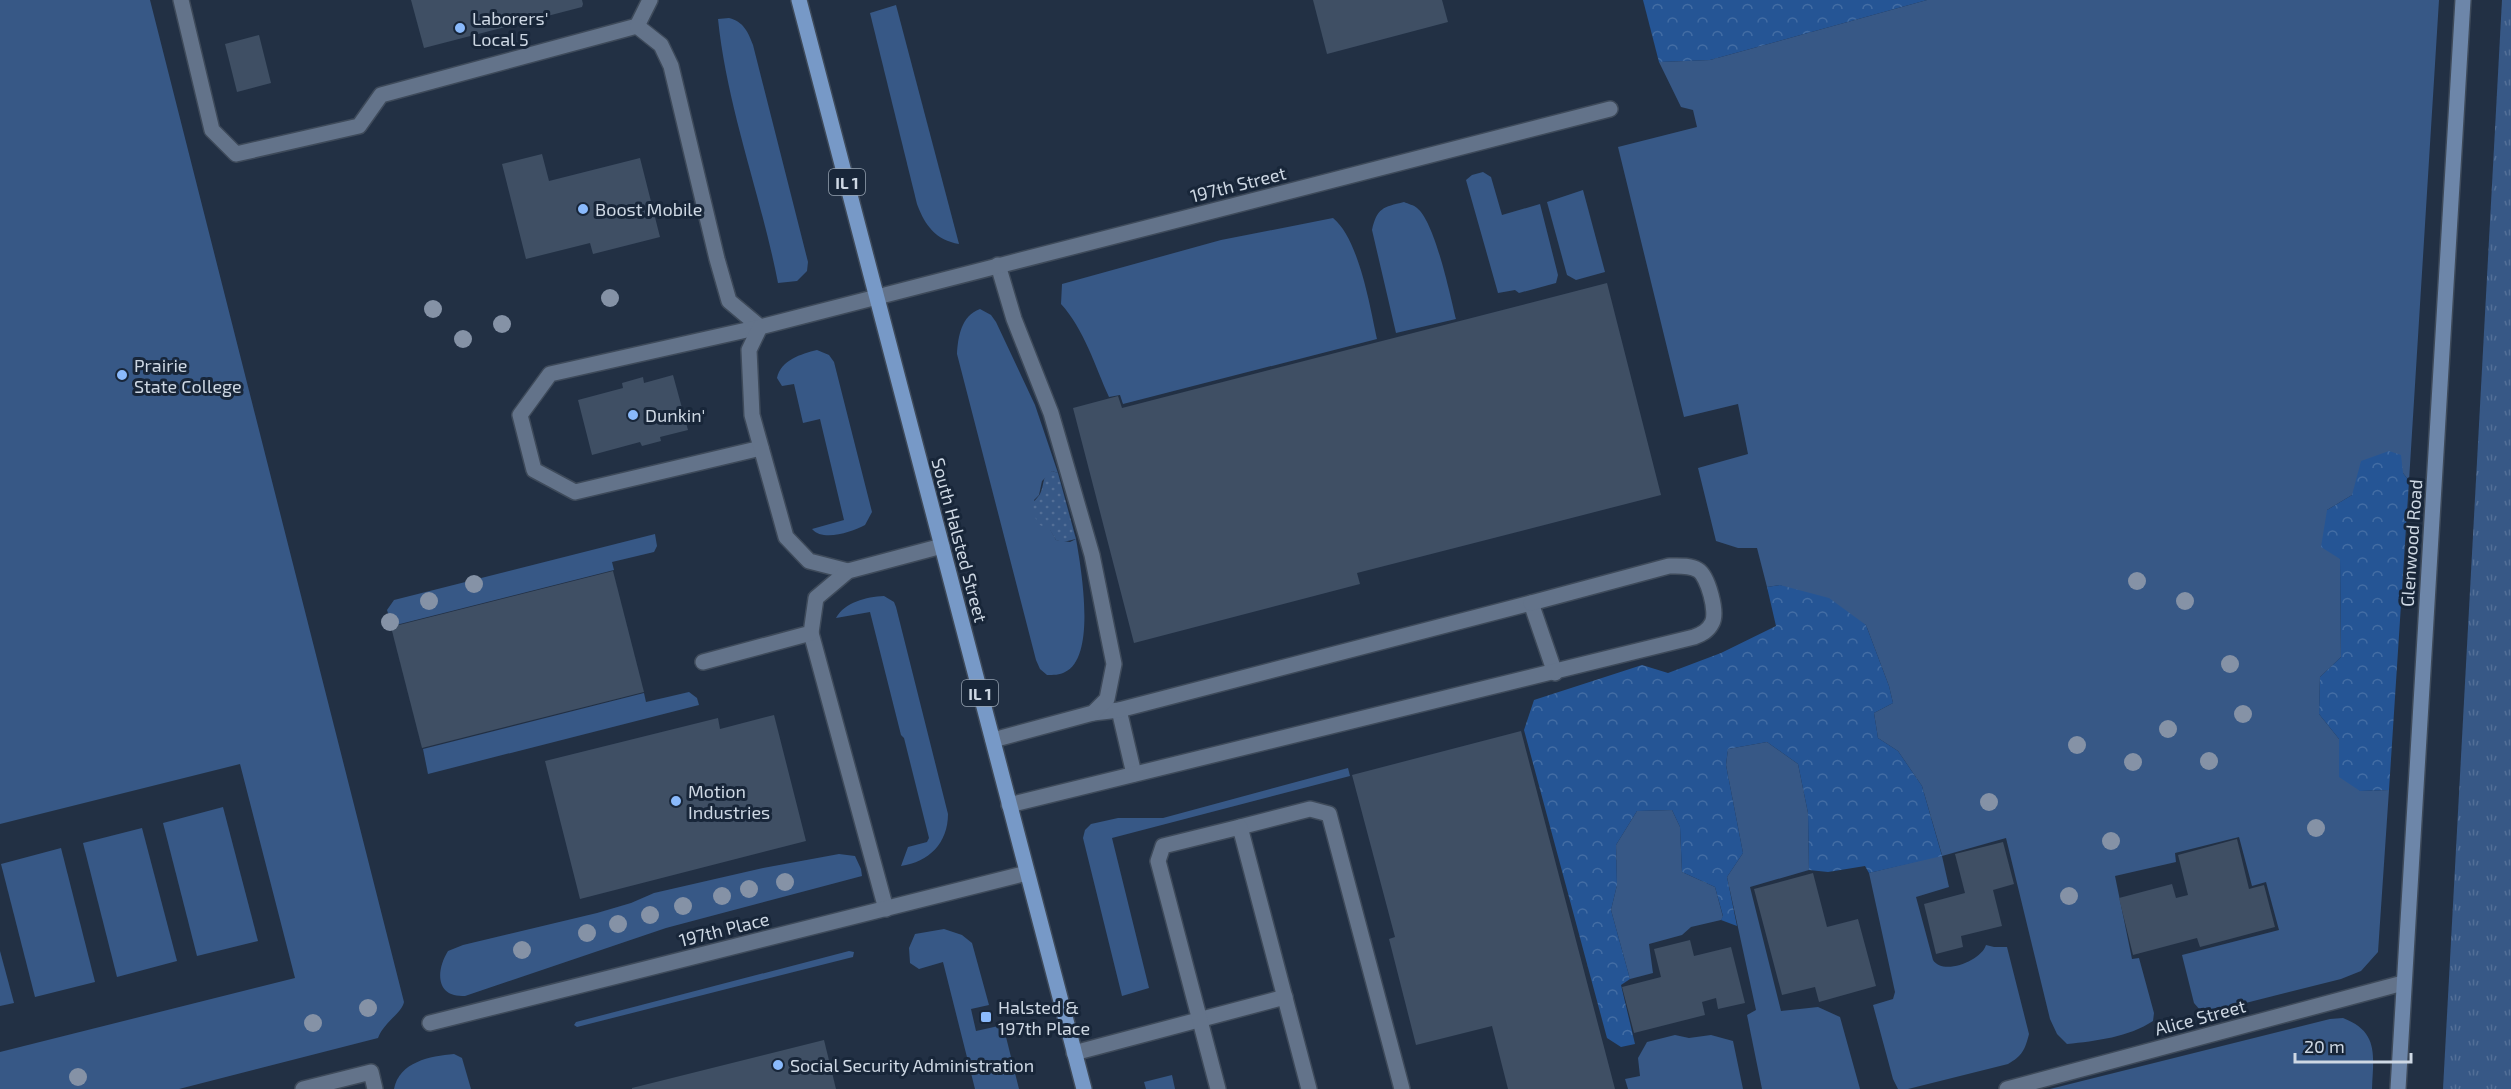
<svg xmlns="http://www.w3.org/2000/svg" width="2511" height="1089" font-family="'Exo 2',sans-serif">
	<defs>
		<pattern id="forest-crowns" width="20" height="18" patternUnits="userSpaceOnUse" patternTransform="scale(1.5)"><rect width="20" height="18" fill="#255595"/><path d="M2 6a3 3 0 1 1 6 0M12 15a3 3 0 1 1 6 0" fill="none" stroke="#436da4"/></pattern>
		<pattern id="park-tufts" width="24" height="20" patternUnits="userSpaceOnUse" patternTransform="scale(1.5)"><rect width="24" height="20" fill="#375886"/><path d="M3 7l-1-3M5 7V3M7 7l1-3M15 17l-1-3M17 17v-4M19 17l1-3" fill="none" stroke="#536f97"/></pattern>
		<pattern id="garden-dots" width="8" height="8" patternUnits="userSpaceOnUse" patternTransform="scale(1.5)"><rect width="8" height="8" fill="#375886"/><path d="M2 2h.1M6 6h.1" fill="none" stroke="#536f97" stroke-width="1.8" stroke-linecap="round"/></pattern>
	</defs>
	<rect width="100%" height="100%" fill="#223044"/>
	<g fill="#375886">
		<path d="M 0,0 L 150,0 L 404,1002 C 402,1013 384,1022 378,1038 L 179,1089 L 0,1089 L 0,1052 L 295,978 L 240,764 L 0,824 Z"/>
		<path d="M 1927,0 L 2439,0 L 2409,481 L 2403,473 L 2352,495 L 2327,510 L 2340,559 L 2341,657 L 2320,677 L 2319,714 L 2339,739 L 2360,791 L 2389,790 L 2378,952 L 2361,971 L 2341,979 L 2214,1011 L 2200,1010 L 2194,1003 L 2182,955 L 2279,930 L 2266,882 L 2252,886 L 2239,837 L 2175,853 L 2176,862 L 2115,876 L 2132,959 L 2139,958 L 2154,1013 L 2153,1021 C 2129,1037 2096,1041 2067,1044 L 2057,1034 L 2050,1019 L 2006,838 L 1942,856 L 1949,887 L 1916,897 L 1933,960 C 1943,976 1981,961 1986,945 L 1994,947 L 2007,947 L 2029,1034 C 2025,1050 2022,1056 2008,1064 L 1908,1089 L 1898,1089 L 1893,1079 L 1873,1005 L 1893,999 L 1895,992 L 1869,873 L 1942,855 L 1922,786 L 1898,751 L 1878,738 L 1874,713 L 1893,703 L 1889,686 L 1866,625 L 1780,585 L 1767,587 L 1757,548 L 1738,548 L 1716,541 L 1698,468 L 1748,454 L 1738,404 L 1684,417 L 1618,147 L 1697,127 L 1693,110 L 1681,107 L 1659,62 L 1710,60 Z"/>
		<path d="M 896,5 L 959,244 C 936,240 925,226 917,204 L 870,13 Z"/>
		<path d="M 729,18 C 744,22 748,32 753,45 L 808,262 L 807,271 L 797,281 L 778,283 C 761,195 727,108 718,19 Z"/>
		<polygon points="1483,172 1491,177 1502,215 1540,204 1558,275 1556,283 1519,293 1515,290 1498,293 1466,180 1472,175"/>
		<polygon points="1583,190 1605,272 1576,280 1567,275 1547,202"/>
		<path d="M 1404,202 C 1408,204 1414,205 1417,208 C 1435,222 1450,295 1456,319 L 1396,333 L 1372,230 C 1377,208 1383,207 1404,202 Z"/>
		<path d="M 1333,218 C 1359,239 1370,307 1377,339 L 1123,404 L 1120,395 L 1109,397 C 1095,366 1084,329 1061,304 L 1062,284 L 1221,240 Z"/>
		<path d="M 980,309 L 991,315 L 996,322 L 1035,405 L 1058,473 L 1052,471 L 1042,481 L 1039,495 L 1034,500 L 1056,540 L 1070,542 L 1076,539 C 1081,567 1097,657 1065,672 C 1060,675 1053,675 1047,675 L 1040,669 L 1036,660 L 957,354 C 958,337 961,316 980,309 Z"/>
		<path d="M 817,350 L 829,355 L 834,362 L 872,512 L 865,525 C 852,532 823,542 812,529 L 844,520 L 820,419 L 803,423 L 794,384 L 782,386 L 777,378 C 781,360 801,354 817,350 Z"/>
		<polygon points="655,534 657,546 654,552 612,562 614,570 392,626 387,610 394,600"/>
		<path d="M 884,596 L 894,602 L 896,607 L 948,814 C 948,843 929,862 901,866 L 908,847 L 927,842 L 929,838 L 904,738 L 901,735 L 870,612 L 836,618 C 845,602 866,597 884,596 Z"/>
		<polygon points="689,692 697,698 699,705 428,774 423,749 644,693 646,702"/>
		<polygon points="1767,742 1798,764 1808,813 1809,870 1750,887 1781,1011 1818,1007 1840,1017 1860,1089 1762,1089 1747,1015 1756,1010 1727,877 1743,853 1726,765 1728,749"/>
		<polygon points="1348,768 1350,776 1112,838 1149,988 1122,996 1083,838 1085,830 1091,824 1118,818 1163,818"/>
		<polygon points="223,807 258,941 197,956 163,823"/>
		<polygon points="1672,810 1680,827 1682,872 1715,887 1723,917 1721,920 1691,927 1682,935 1649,944 1653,973 1630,979 1611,910 1617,885 1616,845 1637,811"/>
		<polygon points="142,828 177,961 117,977 83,843"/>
		<polygon points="61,848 95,982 35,997 1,864"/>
		<path d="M 839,854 L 855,856 L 861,869 L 862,876 L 666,928 L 465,996 C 435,998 436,970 448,951 L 463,945 L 597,913 L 631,903 L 654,893 L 763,868 Z"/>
		<polygon points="944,929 962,935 972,943 989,1005 971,1009 976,1031 1003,1025 1019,1089 975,1089 943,962 919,969 910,963 909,948 915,934"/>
		<polygon points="0,951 14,1003 0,1006"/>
		<polygon points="849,951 854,952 853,957 577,1027 574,1025 576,1022"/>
		<path d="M 2343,1018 C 2380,1032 2373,1057 2372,1089 L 2050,1089 L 2330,1019 Z"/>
		<polygon points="1675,1035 1689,1038 1711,1035 1733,1041 1743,1089 1628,1089 1625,1079 1640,1076 1638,1058 1647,1042"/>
		<path d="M 454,1054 L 462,1058 L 471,1089 L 394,1089 C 399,1062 430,1056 454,1054 Z"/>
		<polygon points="1172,1075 1175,1089 1146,1089 1144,1082"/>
	</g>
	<g fill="url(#forest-crowns)">
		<polygon points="1643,0 1927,0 1710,60 1659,62"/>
		<polygon points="2389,451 2401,455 2403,473 2409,481 2389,790 2360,791 2339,777 2339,739 2319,714 2320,677 2341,657 2340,559 2321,547 2327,510 2352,495 2361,461"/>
		<polygon points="1780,585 1829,598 1866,625 1889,686 1893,703 1874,713 1878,738 1898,751 1922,786 1942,856 1869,873 1865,866 1828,872 1809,870 1808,813 1798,764 1767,742 1728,749 1726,765 1743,853 1727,877 1737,926 1721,920 1723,916 1715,887 1682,872 1680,827 1672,810 1637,811 1616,845 1617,885 1611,910 1630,979 1621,985 1635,1044 1621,1047 1607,1038 1524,730 1534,700 1642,665 1668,673 1721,653 1776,626 1767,587"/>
	</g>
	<polygon fill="url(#park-tufts)" points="2502,0 2511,0 2511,1089 2443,1089"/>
	<path fill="url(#garden-dots)" d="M 1052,471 L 1058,473 L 1076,539 L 1063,542 L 1056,540 L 1050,530 L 1038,524 L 1031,507 C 1033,501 1037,499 1040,494 C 1045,484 1041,477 1052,471 Z"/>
	<g fill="#3f4f64">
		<polygon points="411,0 582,0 583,4 582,7 424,48"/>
		<polygon points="1313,0 1442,0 1448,22 1327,54"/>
		<polygon points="259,35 271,83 237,92 225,44"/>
		<polygon points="542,154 549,181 640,158 660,237 593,254 590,243 526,259 502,164"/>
		<polygon points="1607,283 1661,495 1357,573 1360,584 1134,643 1073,408 1118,396 1122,408"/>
		<polygon points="673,375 688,430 660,437 661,441 642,446 640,442 592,455 578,400 623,388 622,383 643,377 644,383"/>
		<polygon points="613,571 644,692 422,748 391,627"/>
		<polygon points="774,715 806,841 580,899 545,761 718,718 720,729"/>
		<polygon points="1521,731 1615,1089 1508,1089 1492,1026 1416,1045 1389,939 1395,937 1352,775"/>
		<polygon points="2237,839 2249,889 2264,885 2275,927 2200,947 2197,938 2133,955 2119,898 2172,884 2176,898 2188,895 2178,855"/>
		<polygon points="2003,842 2014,884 1993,890 2002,926 1961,936 1963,947 1936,954 1924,904 1965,893 1955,854"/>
		<polygon points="1813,873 1827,927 1858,919 1876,986 1819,1002 1815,987 1782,995 1754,889"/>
		<polygon points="1690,940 1694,956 1731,947 1745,1003 1718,1009 1716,998 1702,1002 1705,1015 1634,1033 1622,987 1661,977 1654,949"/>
		<polygon points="824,1040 836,1089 632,1089 632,1088"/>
	</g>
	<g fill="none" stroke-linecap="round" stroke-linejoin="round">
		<g stroke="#3e4a5a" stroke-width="18">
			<g id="lane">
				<polyline points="181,0 212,130 236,154 359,126 381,95 637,26 650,0"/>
				<polyline points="637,26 661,45 671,66 717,259 729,301 760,327"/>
				<polyline points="760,327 550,374 520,415 534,470 575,492 761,448"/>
				<polyline points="848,571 809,561 786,537 752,415 749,350 760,327 877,297"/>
				<polyline points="811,633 886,909"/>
				<polyline points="703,662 811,633 816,598 848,571 942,546"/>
				<polyline points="1119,710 1134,774"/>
				<polyline points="1093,713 1119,710 1531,603 1555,673"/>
				<polyline points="993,740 1093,713 1107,699 1114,664 1092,555 1051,413 1014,319 998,265"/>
				<path d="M 1009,805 L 1694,637 C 1702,634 1708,631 1712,623 C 1718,613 1708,576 1698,570 C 1690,565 1678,566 1669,566 L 1531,603"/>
				<polyline points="1240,827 1310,809 1329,814 1402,1089"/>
				<polyline points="1074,1053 1285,997"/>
				<polyline points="303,1089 371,1072 375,1089"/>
				<polyline points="1218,1089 1158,861 1163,846 1240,827 1309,1089"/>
			</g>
		</g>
		<g stroke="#3e4a5a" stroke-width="18">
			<g id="street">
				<polyline points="877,297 1610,109"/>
				<polyline points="430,1023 1027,873"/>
				<polyline points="2007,1089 2403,983"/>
			</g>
		</g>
		<g stroke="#3e4a5a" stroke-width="18">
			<polyline id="secondary" points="2398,1089 2463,0"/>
		</g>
		<g stroke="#3e4a5a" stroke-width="18">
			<polyline id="primary" points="799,0 1084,1089"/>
		</g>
		<use href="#lane" stroke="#63738a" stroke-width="15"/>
		<use href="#street" stroke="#63738a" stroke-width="15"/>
		<use href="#secondary" stroke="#6d86a9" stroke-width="15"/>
		<use href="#primary" stroke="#7799c7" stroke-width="15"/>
	</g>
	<g fill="#8592a6">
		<circle cx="610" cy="298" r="9"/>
		<circle cx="433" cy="309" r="9"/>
		<circle cx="502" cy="324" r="9"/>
		<circle cx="463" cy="339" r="9"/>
		<circle cx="2137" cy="581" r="9"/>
		<circle cx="474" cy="584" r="9"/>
		<circle cx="429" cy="601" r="9"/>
		<circle cx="2185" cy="601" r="9"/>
		<circle cx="390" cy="622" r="9"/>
		<circle cx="2230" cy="664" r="9"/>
		<circle cx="2243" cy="714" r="9"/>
		<circle cx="2168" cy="729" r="9"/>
		<circle cx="2077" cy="745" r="9"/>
		<circle cx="2209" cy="761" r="9"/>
		<circle cx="2133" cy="762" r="9"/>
		<circle cx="1989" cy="802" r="9"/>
		<circle cx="2316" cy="828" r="9"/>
		<circle cx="2111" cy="841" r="9"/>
		<circle cx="785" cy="882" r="9"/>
		<circle cx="749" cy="889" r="9"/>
		<circle cx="722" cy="896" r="9"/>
		<circle cx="2069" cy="896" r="9"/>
		<circle cx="683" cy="906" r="9"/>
		<circle cx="650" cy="915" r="9"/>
		<circle cx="618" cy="924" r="9"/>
		<circle cx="587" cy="933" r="9"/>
		<circle cx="522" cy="950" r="9"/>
		<circle cx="368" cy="1008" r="9"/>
		<circle cx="313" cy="1023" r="9"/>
		<circle cx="78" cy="1077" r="9"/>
	</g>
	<g fill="#8abafc" stroke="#182639" stroke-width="2">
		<circle cx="460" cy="28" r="6"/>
		<circle cx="583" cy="209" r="6"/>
		<circle cx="122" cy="375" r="6"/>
		<circle cx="633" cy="415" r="6"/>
		<circle cx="676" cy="801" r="6"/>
		<rect x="980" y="1011" width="12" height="12" rx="3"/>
		<circle cx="778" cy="1065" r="6"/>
	</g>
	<g text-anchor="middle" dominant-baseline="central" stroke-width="6" stroke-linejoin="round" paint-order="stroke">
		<g fill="#182639" stroke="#97a3b1" stroke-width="1.5">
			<rect x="829" y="169" width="36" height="26" rx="4.5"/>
			<rect x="962" y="680" width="36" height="26" rx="4.5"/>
		</g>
		<g font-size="16" font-weight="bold" fill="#ced8e4">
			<text x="847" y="182">IL 1</text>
			<text x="980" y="693">IL 1</text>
		</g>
		<g font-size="18" fill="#ced8e4" stroke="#182639" text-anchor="start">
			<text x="472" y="18">Laborers'<tspan x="472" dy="21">Local 5</tspan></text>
			<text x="595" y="209">Boost Mobile</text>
			<text x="134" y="365">Prairie<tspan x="134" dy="21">State College</tspan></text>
			<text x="645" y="415">Dunkin'</text>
			<text x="688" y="791">Motion<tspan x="688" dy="21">Industries</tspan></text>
			<text x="998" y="1007">Halsted &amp;<tspan x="998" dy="21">197th Place</tspan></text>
			<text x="790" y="1065">Social Security Administration</text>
		</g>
		<g font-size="18" fill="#ced8e4" stroke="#182639">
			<text transform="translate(1238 184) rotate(-14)">197th Street</text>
			<text transform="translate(960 540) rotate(75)">South Halsted Street</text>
			<text transform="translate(2411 543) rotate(-86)">Glenwood Road</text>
			<text transform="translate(724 929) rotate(-14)">197th Place</text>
			<text transform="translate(2200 1017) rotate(-15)">Alice Street</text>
		</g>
	</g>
	<path d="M2295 1053v9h116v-9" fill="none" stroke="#ced8e4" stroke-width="3"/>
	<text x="2304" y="1053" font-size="18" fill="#ced8e4" stroke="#182639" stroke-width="4.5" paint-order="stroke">20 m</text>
</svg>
